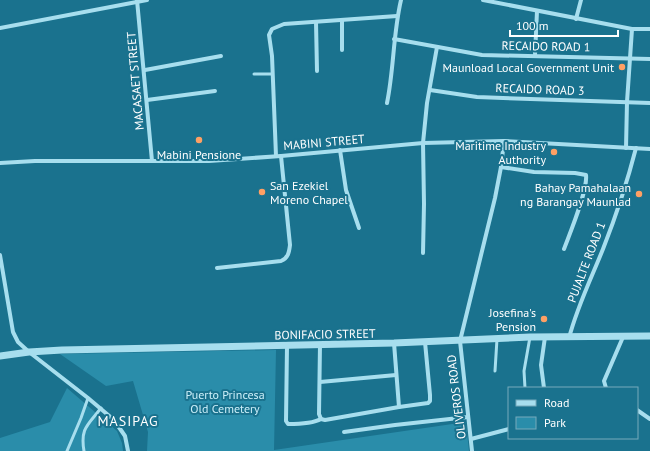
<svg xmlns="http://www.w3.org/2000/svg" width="650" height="451" font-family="'PT Sans',sans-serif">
	<rect width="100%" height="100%" fill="#1a728e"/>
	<g fill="#2a8daa">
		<polygon points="276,350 274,450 466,422 469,451 147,451 148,432 133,381 106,386 60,354"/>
		<polygon points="67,388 117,431 122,443 123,451 0,451 0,438 50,422"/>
	</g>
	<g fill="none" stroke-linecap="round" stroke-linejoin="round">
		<g stroke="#a7deee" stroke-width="3">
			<polyline points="254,74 272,74"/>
			<polyline points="495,371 497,339"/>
			<polyline points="525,388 524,371 530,337"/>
			<polyline points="67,451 81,418 88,398"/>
			<path d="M 84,451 C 80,428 88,425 101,408"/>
		</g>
		<g stroke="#a7deee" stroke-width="4">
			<polyline points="137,0 152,161"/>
			<polyline points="483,0 632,29 650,29"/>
			<polyline points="576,19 581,0"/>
			<polyline points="342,20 342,50"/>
			<polyline points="316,22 317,71"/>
			<polyline points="0,28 147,0"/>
			<polyline points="394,39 482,55 650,59"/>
			<polyline points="535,55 537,11"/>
			<polyline points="145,70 221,56"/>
			<polyline points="430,90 477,97 503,98 650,103"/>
			<polyline points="147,100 215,91"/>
			<path d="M 387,103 C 394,69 393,34 401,0"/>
			<polyline points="626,148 627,102 632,29"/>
			<polyline points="340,150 346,190 359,228"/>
			<polyline points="276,156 272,56 269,35 272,29 284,24 397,16"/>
			<polyline points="0,163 35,161 209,161 281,156 423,143 504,141 650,149"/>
			<path d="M 501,167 L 534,172 L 575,173 L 586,175 C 588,190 570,233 564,249"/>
			<polyline points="423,253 424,204 423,143 427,103 437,47"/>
			<polyline points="0,255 13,332 18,342 29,352 88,398 114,420 125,436 128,451"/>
			<path d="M 217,268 L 281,261 C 288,258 289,253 290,245 L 281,156"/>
			<path d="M 569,338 C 577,307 591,279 603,249 C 616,216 627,183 636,148"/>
			<polyline points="394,343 399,407"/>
			<polyline points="320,344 319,414 321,419 325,420 399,407 428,403 430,401 430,395 425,342"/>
			<path d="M 287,346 L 286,421 L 288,424 C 298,424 312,424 321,419"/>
			<polyline points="320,382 396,375"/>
			<polyline points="544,388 541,365 545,337"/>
			<polyline points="606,388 604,381 623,337"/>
			<polyline points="637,410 650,419"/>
			<polyline points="344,432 395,425 468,417"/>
			<polyline points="471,439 509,429"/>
			<polyline points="472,451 460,341 495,198 501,167 504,141"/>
		</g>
		<polyline stroke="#a7deee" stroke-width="7" points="0,356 29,352 62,350 394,343 530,337 650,336"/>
	</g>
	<g fill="#ffa064" stroke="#1a728e" stroke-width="1.5">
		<circle cx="622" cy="67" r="4"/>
		<circle cx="199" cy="140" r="4"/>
		<circle cx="554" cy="152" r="4"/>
		<circle cx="262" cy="192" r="4"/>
		<circle cx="639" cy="194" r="4"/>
		<circle cx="544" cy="319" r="4"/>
	</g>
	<g text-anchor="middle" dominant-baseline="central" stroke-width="4" stroke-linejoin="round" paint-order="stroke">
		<g font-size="12" fill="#fff" stroke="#1a728e">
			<text transform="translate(546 46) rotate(1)">RECAIDO ROAD 1</text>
			<text transform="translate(135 81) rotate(-95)">MACASAET STREET</text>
			<text transform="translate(540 89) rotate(2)">RECAIDO ROAD 3</text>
			<text transform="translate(324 142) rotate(-5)">MABINI STREET</text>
			<text transform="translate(586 262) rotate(-69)">PUJALTE ROAD 1</text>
			<text transform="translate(325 334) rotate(-1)">BONIFACIO STREET</text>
			<text transform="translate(456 397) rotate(-97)">OLIVEROS ROAD</text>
		</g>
		<g font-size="12" fill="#fff" stroke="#1a728e" text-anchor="end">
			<text x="614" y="67">Maunload Local Government Unit</text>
			<text x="546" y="145">Maritime Industry<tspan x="546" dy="14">Authority</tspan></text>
			<text x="199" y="154" text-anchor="middle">Mabini Pensione</text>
			<text x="270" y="185" text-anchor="start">San Ezekiel<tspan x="270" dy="14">Moreno Chapel</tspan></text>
			<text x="631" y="187">Bahay Pamahalaan<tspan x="631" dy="14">ng Barangay Maunlad</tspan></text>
			<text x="536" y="312">Josefina's<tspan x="536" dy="14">Pension</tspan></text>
		</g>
		<g font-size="12" fill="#cdf0fa" stroke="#1a728e">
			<text x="225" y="394">Puerto Princesa<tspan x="225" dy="14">Old Cemetery</tspan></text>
		</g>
		<g font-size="14" letter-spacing="1" fill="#fff" stroke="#1a728e">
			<text x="128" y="421">MASIPAG</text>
		</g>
	</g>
	<rect x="508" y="387" width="130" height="52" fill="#1a728e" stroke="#76aabb"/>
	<rect x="516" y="400" width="20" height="6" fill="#a7deee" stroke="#76aabb"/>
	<text x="544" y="407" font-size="12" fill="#ffffff">Road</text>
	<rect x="516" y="417" width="20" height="12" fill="#2a8daa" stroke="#76aabb"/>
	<text x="544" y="427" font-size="12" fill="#ffffff">Park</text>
	<path d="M510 30v6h108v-6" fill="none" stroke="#ffffff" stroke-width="2"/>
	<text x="516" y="30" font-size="12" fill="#ffffff" stroke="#1a728e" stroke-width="3" paint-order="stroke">100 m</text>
</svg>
